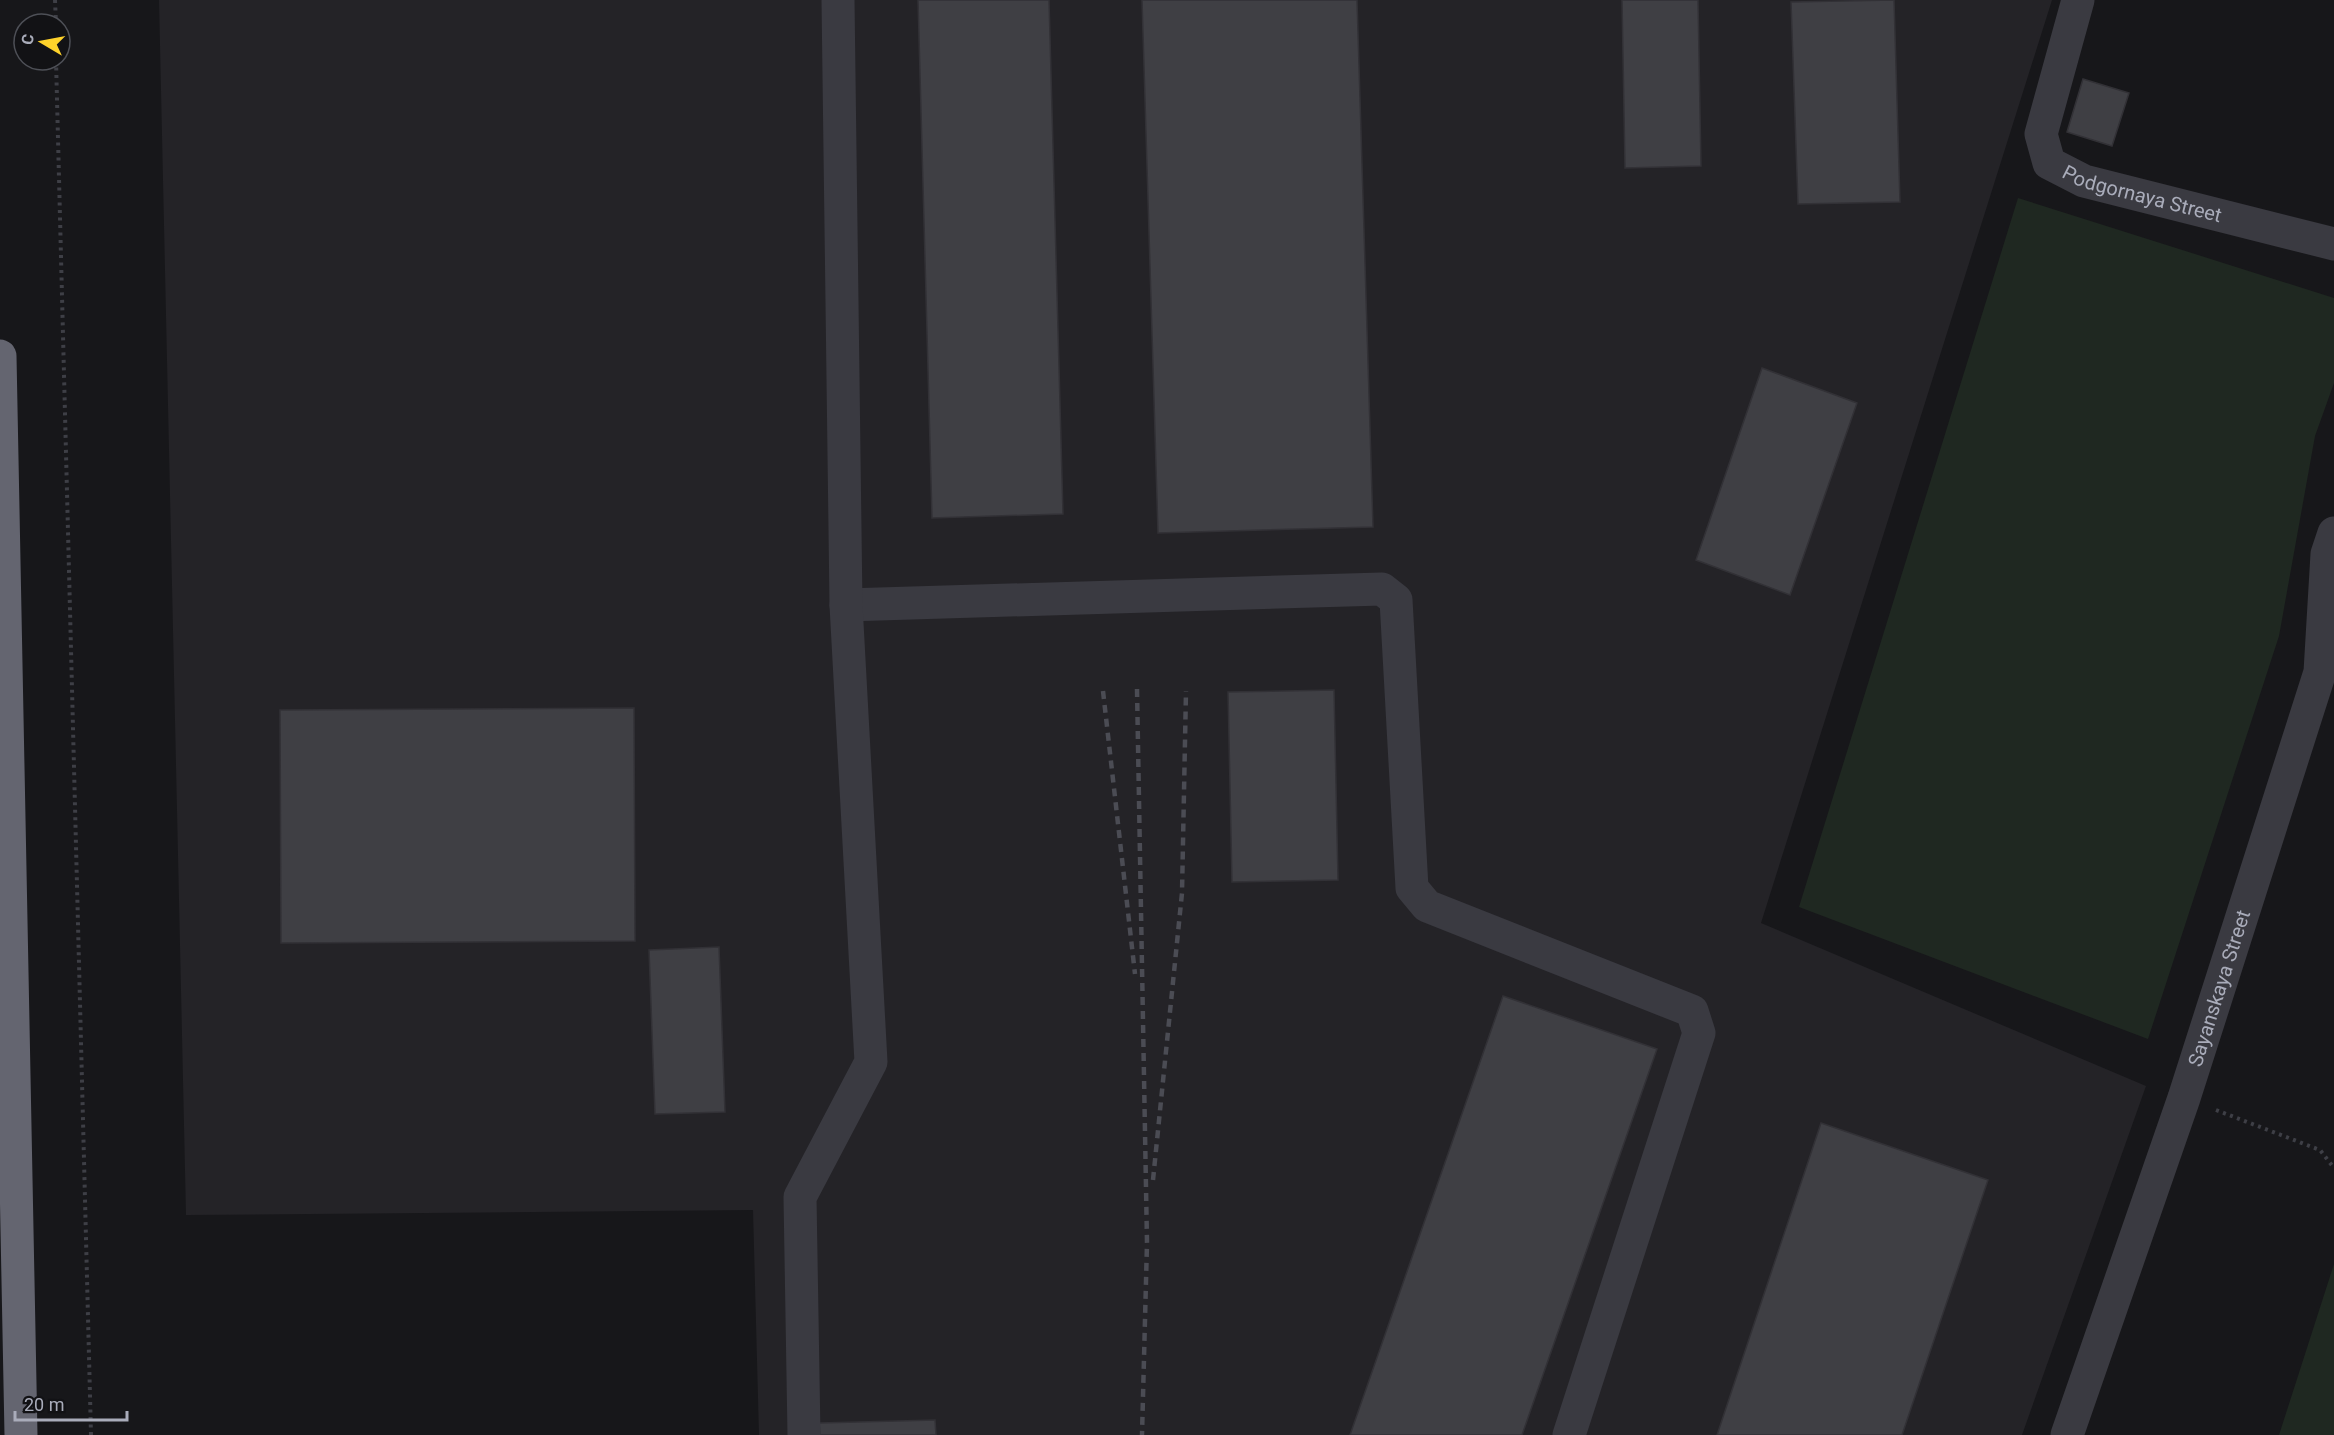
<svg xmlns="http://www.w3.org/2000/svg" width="2334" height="1435" font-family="Roboto,sans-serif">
	<rect width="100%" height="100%" fill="#17171a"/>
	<polygon fill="#242327" points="159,0 2052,0 1761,923 2146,1086 2022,1435 759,1435 753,1210 186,1215"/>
	<g fill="#1f2821">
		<polygon points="2018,198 2334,298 2334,383 2315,436 2279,636 2148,1039 1799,907"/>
		<polygon points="2334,1264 2334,1435 2279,1435"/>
	</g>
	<g fill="#3f3f44" stroke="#323136" stroke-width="1.5">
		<polygon points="918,0 1049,0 1063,514 932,518"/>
		<polygon points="1142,0 1357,0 1373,527 1158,533"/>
		<polygon points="1622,0 1698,0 1701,166 1625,168"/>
		<polygon points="1894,0 1900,202 1798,204 1791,2"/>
		<polygon points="2083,79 2129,93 2112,146 2067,132"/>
		<polygon points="1762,368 1857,403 1790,595 1696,560"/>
		<polygon points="1334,690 1338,880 1232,882 1228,692"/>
		<polygon points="634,708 635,941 281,943 280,710"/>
		<polygon points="719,947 725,1112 655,1114 649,950"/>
		<polygon points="1503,996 1657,1049 1522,1435 1350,1435"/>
		<polygon points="1821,1123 1988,1180 1902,1435 1717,1435"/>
		<polygon points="935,1420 936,1435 820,1435 819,1423"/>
	</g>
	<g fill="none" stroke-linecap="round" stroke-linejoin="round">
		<g stroke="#3e3f46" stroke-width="4" stroke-dasharray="3 4.5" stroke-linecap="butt">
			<polyline points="55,0 56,24"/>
			<polyline points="56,60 91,1435"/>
			<polyline points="2216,1110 2320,1150 2334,1168"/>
		</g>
		<g stroke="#3a3a41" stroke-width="33">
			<path id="s1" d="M 2078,0 L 2041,134 L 2049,163 L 2084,181 L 2334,244"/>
			<polyline points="846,605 1382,589 1396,600 1412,888 1427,906 1692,1011 1699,1033 1569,1435"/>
			<polyline points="804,1435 800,1197 871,1062 846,605 838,0"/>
			<path id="s2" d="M 2067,1435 L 2184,1098 L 2320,672 L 2327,554 L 2334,533"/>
		</g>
		<polyline stroke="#646570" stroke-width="33" points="0,356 21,1435"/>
		<g stroke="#4b4c54" stroke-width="4.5" stroke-dasharray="8 6" stroke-linecap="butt">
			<polyline points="1137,689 1147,1243 1142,1435"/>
			<polyline points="1103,691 1135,974"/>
			<polyline points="1153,1180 1182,893 1186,691"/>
		</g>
	</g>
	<g text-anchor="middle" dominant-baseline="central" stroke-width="4.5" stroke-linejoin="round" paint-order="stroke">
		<g font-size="20" fill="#a9acba" stroke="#121215">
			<text stroke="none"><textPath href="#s1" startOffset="268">Podgornaya Street</textPath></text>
			<text stroke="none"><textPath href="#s2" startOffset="472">Sayanskaya Street</textPath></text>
		</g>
	</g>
	<g transform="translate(42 42) rotate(280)"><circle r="28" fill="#121215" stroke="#4e5057" stroke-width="1.5"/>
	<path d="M0-4.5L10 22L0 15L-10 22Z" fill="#fed22b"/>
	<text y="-9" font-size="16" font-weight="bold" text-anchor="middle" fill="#a9acba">С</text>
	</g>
	<path d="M15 1411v9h112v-9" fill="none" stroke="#a9acba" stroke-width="3"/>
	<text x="24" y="1411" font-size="18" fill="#a9acba" stroke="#121215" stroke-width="4.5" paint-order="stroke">20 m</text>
</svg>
